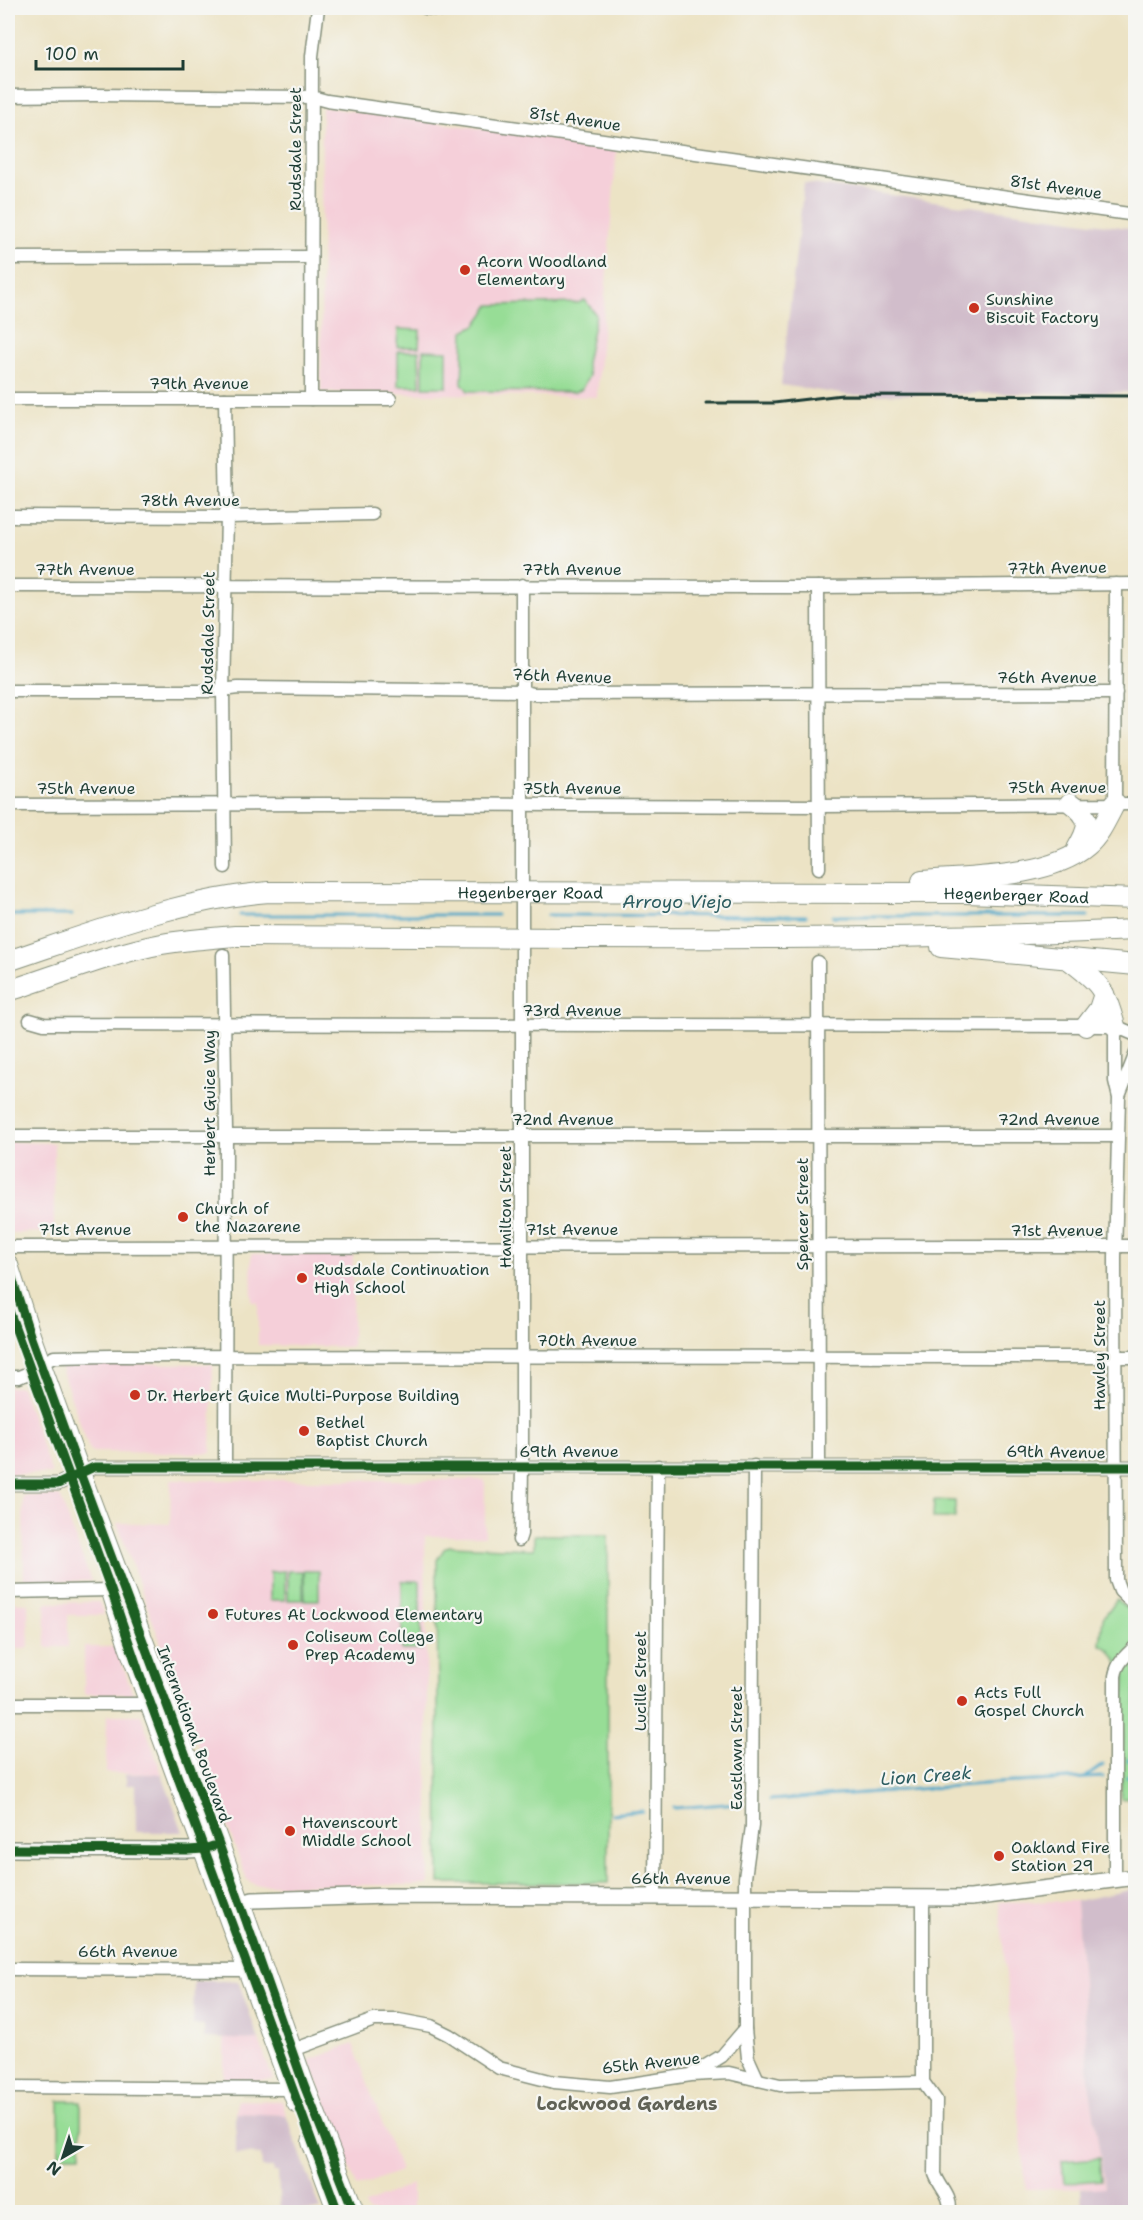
<svg xmlns="http://www.w3.org/2000/svg" width="1143" height="2220" font-family="'Shantell Sans',sans-serif">
	<rect width="100%" height="100%" fill="#f6f6f2"/>
	<filter id="ink" filterUnits="userSpaceOnUse"><feTurbulence type="fractalNoise" baseFrequency=".0167" numOctaves="2"/><feDisplacementMap in="SourceGraphic" scale="12" xChannelSelector="R" yChannelSelector="G"/><feConvolveMatrix kernelMatrix="1 2 1 2 8 2 1 2 1" color-interpolation-filters="sRGB"/></filter>
	<filter id="wash" filterUnits="userSpaceOnUse"><feTurbulence type="fractalNoise" baseFrequency=".008" numOctaves="4" result="noise"/><feDisplacementMap in="SourceGraphic" scale="24" xChannelSelector="R" yChannelSelector="G"/><feGaussianBlur stdDeviation="1.35" result="paint"/><feColorMatrix in="noise" values="0 0 0 0 0 0 0 0 0 0 0 0 0 0 0 0 0 1.4 0 .05"/><feComposite in="paint" operator="in"/></filter>
	<g filter="url(#wash)">
		<rect width="100%" height="100%" fill="#ece3c5"/>
		<g fill="#f5cfd9">
			<polygon points="322,107 617,147 597,397 321,392"/>
			<polygon points="8,1142 54,1143 54,1232 11,1233 8,1222"/>
			<polygon points="353,1253 352,1347 258,1345 258,1302 252,1302 251,1254"/>
			<polygon points="59,1363 213,1364 211,1453 90,1452"/>
			<polygon points="8,1387 21,1387 52,1474 8,1474"/>
			<polygon points="171,1480 485,1480 485,1536 425,1536 429,1885 255,1885 247,1880 117,1523 170,1524"/>
			<polygon points="23,1496 60,1496 91,1581 24,1581"/>
			<polygon points="8,1602 28,1603 29,1648 8,1648"/>
			<polygon points="99,1602 104,1615 68,1615 68,1647 46,1647 45,1603"/>
			<polygon points="84,1647 116,1647 133,1694 84,1694"/>
			<polygon points="107,1715 141,1715 162,1774 106,1773"/>
			<polygon points="1076,1901 1090,2089 1105,2188 1026,2189 999,1902"/>
			<polygon points="224,2038 259,2040 273,2080 224,2080"/>
			<polygon points="353,2044 400,2171 357,2187 309,2060"/>
			<polygon points="237,2100 282,2101 286,2115 236,2113"/>
			<polygon points="412,2184 412,2212 368,2212 365,2205"/>
		</g>
		<g fill="#d1bdcb">
			<polygon points="804,183 1135,229 1135,392 848,395 781,385"/>
			<polygon points="126,1774 162,1774 183,1832 136,1832 135,1785 126,1785"/>
			<polygon points="1135,1889 1135,2212 1082,2212 1081,2189 1105,2187 1090,2089 1076,1901"/>
			<polygon points="194,1981 238,1981 259,2040 204,2038 204,2025 193,2025"/>
			<polygon points="236,2113 286,2115 321,2210 280,2211 278,2172 273,2172 272,2168 262,2168 261,2155 236,2154"/>
		</g>
		<g fill="#97dd96" stroke="#5b8d65" stroke-width="1.5">
			<polygon points="585,300 596,315 586,363 589,376 581,390 574,392 468,391 462,383 464,331 476,325 490,305 578,303"/>
			<polygon points="398,329 420,330 419,347 397,347"/>
			<polygon points="423,350 447,351 447,387 423,387"/>
			<polygon points="398,351 419,351 420,386 398,386"/>
			<polygon points="934,1500 955,1501 955,1518 933,1518"/>
			<polygon points="534,1535 608,1535 608,1883 439,1883 437,1560 444,1549 449,1546 534,1549"/>
			<polygon points="285,1571 285,1600 270,1600 270,1572"/>
			<rect x="288" y="1571" width="15" height="29"/>
			<polygon points="304,1571 319,1571 319,1600 305,1600"/>
			<polygon points="402,1581 420,1581 420,1615 402,1614"/>
			<polygon points="1117,1599 1135,1617 1135,1797 1121,1799 1125,1675 1110,1650 1100,1644 1103,1618"/>
			<rect x="402" y="1617" width="19" height="33"/>
			<rect x="59" y="2101" width="22" height="54"/>
			<polygon points="1099,2158 1101,2180 1064,2183 1062,2161"/>
		</g>
		<g fill="none" stroke-linecap="round" stroke-linejoin="round">
			<g stroke="#4aa5c8" stroke-width="3">
				<polyline points="8,915 72,915"/>
				<polyline points="240,915 497,915"/>
				<polyline points="548,915 806,916"/>
				<polyline points="833,916 1088,916"/>
				<polyline points="1128,1760 1136,1759"/>
				<polyline points="1086,1777 1103,1765"/>
				<polyline points="1127,1777 1136,1776"/>
				<polyline points="770,1800 997,1783 1103,1777"/>
				<polyline points="674,1808 738,1803"/>
				<polyline points="612,1814 642,1811"/>
			</g>
		</g>
	</g>
	<g filter="url(#ink)">
		<g fill="none" stroke-linecap="round" stroke-linejoin="round">
			<g stroke="#86907c" stroke-width="15">
				<g id="minor">
					<polyline points="426,8 445,10 445,8"/>
					<polyline points="8,96 93,95 312,97 327,101 1136,215"/>
					<polyline points="8,258 311,257"/>
					<polyline points="8,399 390,399"/>
					<polyline points="311,399 312,56 318,8"/>
					<polyline points="8,516 227,517 372,514"/>
					<polyline points="8,586 818,587 1136,584"/>
					<polyline points="818,587 819,868"/>
					<polyline points="8,691 214,691 238,688 522,691 533,694 1116,693"/>
					<polyline points="1115,803 1116,584"/>
					<polyline points="8,805 326,804 819,806 1136,804"/>
					<polyline points="225,867 223,691 227,517 225,399"/>
					<polyline points="223,955 226,1131 225,1466"/>
					<polyline points="818,962 819,1467"/>
					<polyline points="30,1020 44,1024 1115,1026 1136,1035"/>
					<polyline points="1115,1026 1115,1081 1119,1098 1115,1257 1116,1580 1120,1591 1136,1606"/>
					<polyline points="1119,1096 1136,1053"/>
					<polyline points="8,1136 1118,1136"/>
					<polyline points="8,1247 1136,1246"/>
					<polyline points="40,1364 54,1357 111,1356 1136,1357"/>
					<polyline points="8,1377 19,1377 31,1372"/>
					<polyline points="754,1466 752,1826 745,1878 745,2029 748,2058 758,2080"/>
					<polyline points="8,1484 58,1484 94,1467 1136,1467"/>
					<polyline points="519,1540 521,1534 522,1466 522,585"/>
					<polyline points="8,1592 111,1590"/>
					<polyline points="8,1704 150,1704"/>
					<path d="M 1115,1880 L 1115,1676 C 1117,1663 1126,1655 1136,1646"/>
					<polyline points="655,1896 658,1466"/>
					<path d="M 923,1898 L 923,2082 L 936,2100 L 935,2174 C 941,2190 951,2194 950,2212"/>
					<polyline points="8,1969 249,1970"/>
					<polyline points="293,2050 374,2020 399,2020 431,2026 449,2035 499,2068 554,2082 610,2087 691,2075 729,2073 780,2085 923,2082"/>
					<polyline points="694,2073 722,2056 745,2029"/>
					<polyline points="8,2087 292,2089"/>
				</g>
			</g>
			<g stroke="#86907c" stroke-width="18">
				<g id="tertiary">
					<polyline points="8,1849 188,1850 204,1849 213,1846"/>
					<polyline points="232,1906 253,1900 388,1896 971,1898 1136,1877"/>
				</g>
			</g>
			<g stroke="#86907c" stroke-width="22">
				<g id="primary">
					<path d="M 1071,803 C 1093,819 1089,828 1077,849"/>
					<path d="M 922,881 C 970,877 1050,878 1087,846 C 1100,835 1107,818 1115,803"/>
					<polyline points="941,947 1136,965"/>
					<path d="M 1068,959 C 1100,983 1104,987 1115,1026"/>
					<path id="s1" d="M 8,961 C 95,932 177,900 269,892 L 965,893 L 1136,899"/>
					<path d="M 8,991 C 58,975 109,954 162,944 C 186,940 210,938 235,936 C 535,937 836,943 1136,930"/>
					<polyline points="1086,1026 1099,1009 1104,994"/>
					<polyline points="8,1265 31,1338 80,1473 219,1844 304,2085 354,2212"/>
					<polyline points="113,1595 129,1646 297,2103"/>
					<polyline points="312,2142 338,2212"/>
				</g>
			</g>
			<use href="#minor" stroke="#fff" stroke-width="12"/>
			<use href="#tertiary" stroke="#fff" stroke-width="15"/>
			<use href="#primary" stroke="#fff" stroke-width="20"/>
			<polyline stroke="#1f3d34" stroke-width="3" points="706,403 774,403 842,395 1136,396"/>
			<g stroke="#f6f6f2" stroke-width="13">
				<g id="cycleway">
					<polyline points="8,1265 31,1338 80,1473 219,1844 304,2085 354,2212"/>
					<polyline points="8,1308 111,1590 139,1672 338,2212"/>
					<polyline points="8,1484 58,1484 94,1467 1136,1467"/>
					<polyline points="8,1849 188,1850 204,1849 213,1846"/>
				</g>
			</g>
			<use href="#cycleway" stroke="#1b5e20" stroke-width="9"/>
		</g>
	</g>
	<g fill="#c8321e" stroke="#f6f6f2" stroke-width="2">
		<circle cx="465" cy="270" r="6"/>
		<circle cx="974" cy="308" r="6"/>
		<circle cx="183" cy="1217" r="6"/>
		<circle cx="302" cy="1278" r="6"/>
		<circle cx="135" cy="1395" r="6"/>
		<circle cx="304" cy="1431" r="6"/>
		<circle cx="213" cy="1614" r="6"/>
		<circle cx="293" cy="1645" r="6"/>
		<circle cx="962" cy="1701" r="6"/>
		<circle cx="290" cy="1831" r="6"/>
		<circle cx="999" cy="1856" r="6"/>
	</g>
	<g text-anchor="middle" dominant-baseline="central" stroke-width="4.5" stroke-linejoin="round" paint-order="stroke">
		<g font-size="16" fill="#1f3d34" stroke="#f6f6f2">
			<text transform="translate(575 119) rotate(8)">81st Avenue</text>
			<text transform="translate(295 149) rotate(-90)">Rudsdale Street</text>
			<text transform="translate(1056 187) rotate(8)">81st Avenue</text>
			<text x="199" y="383">79th Avenue</text>
			<text x="190" y="500">78th Avenue</text>
			<text transform="translate(1057 568) rotate(-1)">77th Avenue</text>
			<text x="85" y="569">77th Avenue</text>
			<text x="572" y="569">77th Avenue</text>
			<text transform="translate(208 633) rotate(-89)">Rudsdale Street</text>
			<text transform="translate(562 676) rotate(2)">76th Avenue</text>
			<text x="1047" y="677">76th Avenue</text>
			<text x="1057" y="787">75th Avenue</text>
			<text x="86" y="788">75th Avenue</text>
			<text x="572" y="788">75th Avenue</text>
			<text stroke="none"><textPath href="#s1" startOffset="532">Hegenberger Road</textPath></text>
			<text stroke="none"><textPath href="#s1" startOffset="1018">Hegenberger Road</textPath></text>
			<text x="572" y="1010">73rd Avenue</text>
			<text transform="translate(209 1103) rotate(-90)">Herbert Guice Way</text>
			<text x="563" y="1119">72nd Avenue</text>
			<text x="1049" y="1119">72nd Avenue</text>
			<text transform="translate(505 1207) rotate(-90)">Hamilton Street</text>
			<text transform="translate(802 1214) rotate(-90)">Spencer Street</text>
			<text x="85" y="1229">71st Avenue</text>
			<text x="572" y="1229">71st Avenue</text>
			<text x="1057" y="1230">71st Avenue</text>
			<text x="587" y="1340">70th Avenue</text>
			<text transform="translate(1099 1355) rotate(-90)">Hawley Street</text>
			<text x="569" y="1451">69th Avenue</text>
			<text transform="translate(1056 1452) rotate(1)">69th Avenue</text>
			<text transform="translate(640 1681) rotate(-90)">Lucille Street</text>
			<text transform="translate(194 1734) rotate(70)">International Boulevard</text>
			<text transform="translate(736 1748) rotate(-90)">Eastlawn Street</text>
			<text x="681" y="1878">66th Avenue</text>
			<text x="128" y="1951">66th Avenue</text>
			<text transform="translate(651 2063) rotate(-6)">65th Avenue</text>
		</g>
		<g font-size="16" fill="#1f3d34" stroke="#f6f6f2" text-anchor="start">
			<text x="477" y="261">Acorn Woodland<tspan x="477" dy="18">Elementary</tspan></text>
			<text x="986" y="299">Sunshine<tspan x="986" dy="18">Biscuit Factory</tspan></text>
			<text x="195" y="1208">Church of<tspan x="195" dy="18">the Nazarene</tspan></text>
			<text x="314" y="1269">Rudsdale Continuation<tspan x="314" dy="18">High School</tspan></text>
			<text x="147" y="1395">Dr. Herbert Guice Multi-Purpose Building</text>
			<text x="316" y="1422">Bethel<tspan x="316" dy="18">Baptist Church</tspan></text>
			<text x="225" y="1614">Futures At Lockwood Elementary</text>
			<text x="305" y="1636">Coliseum College<tspan x="305" dy="18">Prep Academy</tspan></text>
			<text x="974" y="1692">Acts Full<tspan x="974" dy="18">Gospel Church</tspan></text>
			<text x="302" y="1822">Havenscourt<tspan x="302" dy="18">Middle School</tspan></text>
			<text x="1011" y="1847">Oakland Fire<tspan x="1011" dy="18">Station 29</tspan></text>
		</g>
		<g font-size="18" font-style="italic" fill="#2c5c60" stroke="#f6f6f2">
			<text x="677" y="902">Arroyo Viejo</text>
			<text transform="translate(926 1776) rotate(-4)">Lion Creek</text>
		</g>
		<g font-size="18" font-weight="bold" fill="#606256" stroke="#f6f6f2">
			<text x="627" y="2104">Lockwood Gardens</text>
		</g>
	</g>
	<rect width="1143" height="2220" fill="none" stroke="#f6f6f2" stroke-width="30"/>
	<g transform="translate(63 2157) rotate(219)" stroke="#f6f6f2" stroke-width="4.5" paint-order="stroke">
	<path d="M0-4.5L10 22L0 15L-10 22Z" fill="#1f3d34"/>
	<text y="-9" font-size="16" font-weight="bold" text-anchor="middle" fill="#1f3d34">N</text>
	</g>
	<path d="M36 60v9h147v-9" fill="none" stroke="#1f3d34" stroke-width="3"/>
	<text x="45" y="60" font-size="18" fill="#1f3d34" stroke="#f6f6f2" stroke-width="4.5" paint-order="stroke">100 m</text>
</svg>
